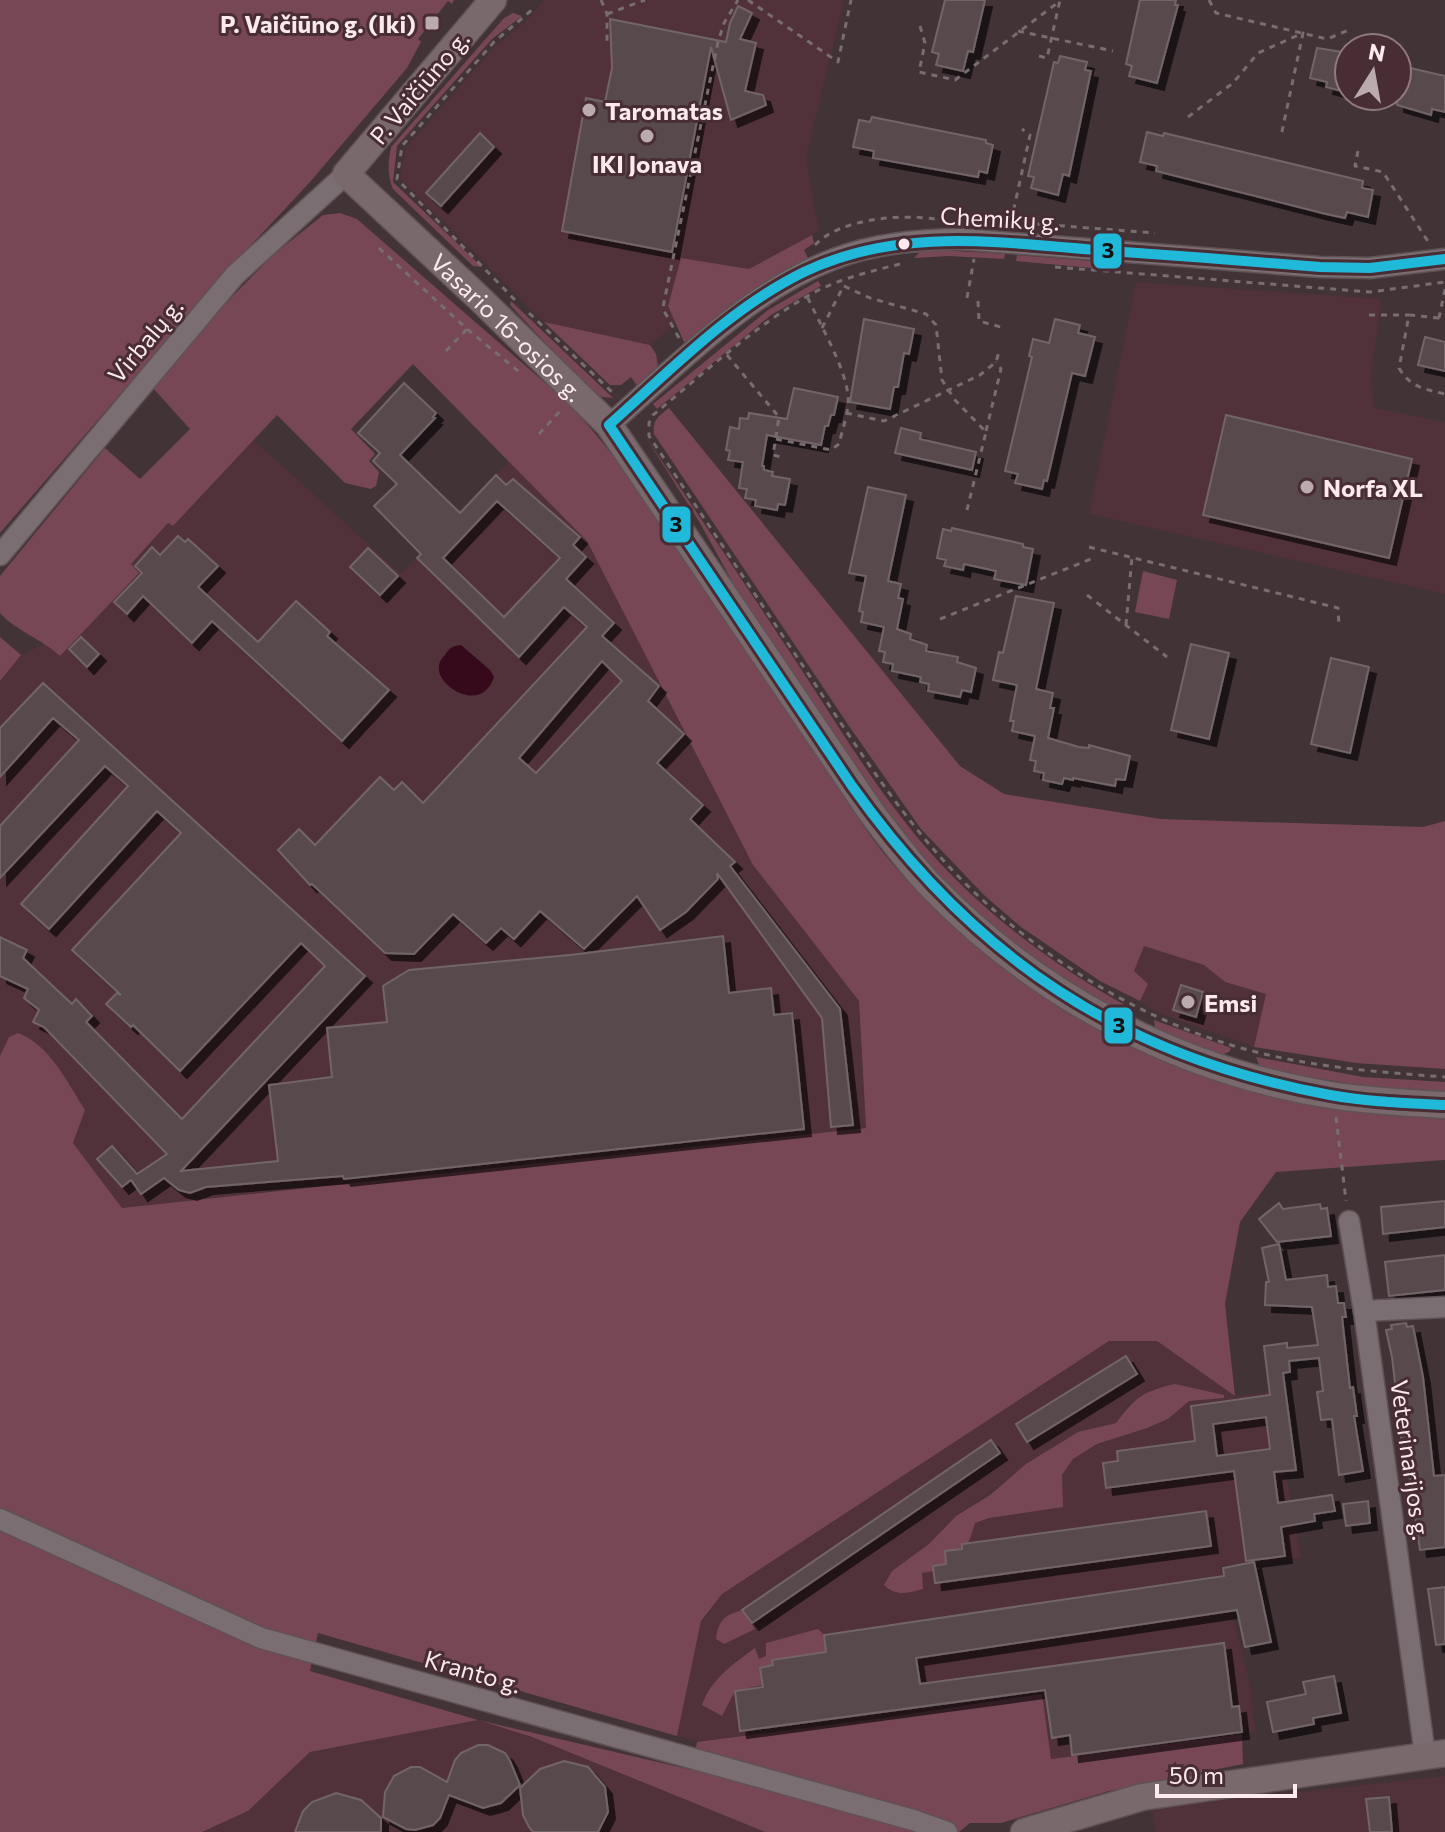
<svg xmlns="http://www.w3.org/2000/svg" width="1445" height="1832" font-family="Commissioner,sans-serif">
	<defs>
		<filter id="shadow"><feDropShadow dx="7" dy="7" stdDeviation="0" flood-color="#0009"/></filter>
	</defs>
	<rect width="100%" height="100%" fill="#423337"/>
	<g fill="#51313a" fill-rule="evenodd">
		<polygon points="544,0 844,0 806,158 819,231 749,269 681,259 668,306 676,324 650,345 544,322 400,179 405,149 495,46 526,21"/>
		<polygon points="1136,282 1381,299 1371,377 1375,408 1445,422 1445,594 1089,514"/>
		<polygon points="254,440 401,574 509,461 587,540 753,865 859,1001 866,1128 122,1208 73,1143 85,1110 9,1037 0,1056 0,681 21,655 46,643 60,655 139,573 131,565 168,523 173,526"/>
		<polygon points="1144,945 1204,965 1225,982 1267,994 1254,1047 1158,1013 1140,1001 1147,984 1133,972"/>
		<path d="M 1109,1341 L 1157,1341 L 1235,1396 L 1282,1390 L 1295,1471 L 1286,1474 L 1301,1558 L 1220,1566 L 1248,1675 L 1256,1731 L 1051,1759 L 1041,1694 L 883,1718 L 697,1742 L 677,1736 L 701,1621 L 722,1594 ZM 1223,1398 L 1189,1401 L 1168,1419 L 1147,1428 L 1097,1444 L 1073,1459 L 1062,1475 L 1061,1488 L 975,1523 L 945,1551 L 933,1566 L 933,1571 L 921,1573 L 923,1589 L 907,1593 L 890,1590 L 892,1571 L 929,1544 L 956,1516 L 1078,1432 L 1116,1423 L 1130,1402 ZM 755,1649 L 758,1659 L 826,1652 L 772,1660 L 760,1668 L 754,1688 L 735,1691 L 729,1700 L 704,1698 L 716,1681 L 736,1661 Z"/>
		<polygon points="478,1720 532,1737 765,1832 202,1832 248,1811 310,1752"/>
		<polygon points="1445,1776 1445,1832 1155,1832 1152,1808"/>
	</g>
	<g fill="#784755">
		<polygon points="0,0 454,0 452,4 448,1 418,39 421,42 407,68 310,182 225,273 0,533"/>
		<path d="M 513,13 L 522,16 L 492,39 L 397,146 L 393,182 L 482,267 L 473,266 L 393,189 C 387,175 388,162 391,147 L 504,18 Z"/>
		<path d="M 340,213 L 357,219 L 567,402 C 617,455 657,515 697,576 C 735,633 773,690 811,747 C 837,785 861,826 890,861 C 959,942 1051,1014 1150,1054 C 1193,1072 1239,1079 1285,1088 C 1338,1098 1392,1107 1445,1117 L 1445,1160 L 1276,1172 L 1240,1222 L 1225,1304 L 1235,1396 L 1157,1341 L 1109,1341 L 722,1594 L 701,1621 L 677,1736 L 318,1633 L 310,1671 L 478,1720 L 692,1770 L 697,1742 L 883,1718 L 1042,1694 L 1051,1759 L 1242,1734 L 1243,1764 L 1109,1791 L 1001,1823 L 970,1823 L 959,1832 L 765,1832 L 532,1737 L 478,1720 L 310,1752 L 248,1811 L 202,1832 L 0,1832 L 0,1056 L 9,1037 L 18,1033 C 49,1044 68,1083 85,1110 L 73,1143 L 122,1208 L 866,1128 L 859,1001 L 753,865 L 587,541 L 413,364 L 351,429 L 375,454 L 369,461 L 379,472 L 376,486 L 371,489 L 345,483 L 277,415 L 173,526 L 168,523 L 131,564 L 139,573 L 60,656 C 42,639 16,631 0,613 L 0,576 L 105,448 L 140,479 L 190,429 L 152,387 L 219,310 L 273,255 L 323,215 Z"/>
		<polygon points="812,235 814,243 804,250 808,258 763,283 688,342 684,342 668,306 681,258 749,269"/>
		<polygon points="941,250 1005,254 1004,259 949,256 914,258 920,252"/>
		<polygon points="1017,255 1104,262 1113,270 1016,261"/>
		<polygon points="818,281 821,286 771,315 657,409 653,404 768,310"/>
		<polygon points="511,301 613,398 595,396 510,305"/>
		<polygon points="544,322 650,345 656,354 658,366 638,387 631,377 621,385 610,385"/>
		<path d="M 669,408 L 960,766 L 1004,794 L 1161,819 L 1423,827 L 1445,821 L 1445,1069 L 1356,1063 L 1254,1047 L 1266,994 L 1225,982 L 1204,965 L 1144,946 L 1134,971 L 1148,984 L 1140,1001 L 1100,981 L 1021,927 L 984,895 L 921,829 L 849,726 L 654,434 C 652,421 658,416 669,408 Z"/>
		<path d="M 645,436 C 696,511 747,587 797,663 C 836,722 872,783 917,837 C 978,910 1052,965 1134,1010 L 1122,1014 L 1116,1012 L 1020,951 L 945,885 L 885,811 L 733,583 L 700,523 Z"/>
		<polygon points="1143,571 1177,580 1169,619 1135,612"/>
		<polygon points="0,637 21,655 0,681"/>
		<polygon points="1154,1020 1231,1048 1229,1052 1218,1056 1155,1028"/>
		<path d="M 1256,1057 L 1363,1077 L 1445,1082 L 1445,1092 C 1384,1089 1325,1081 1265,1069 L 1259,1065 Z"/>
		<path d="M 1175,1384 L 1224,1395 L 1224,1398 L 1189,1401 L 1168,1419 L 1147,1428 L 1097,1444 L 1073,1459 L 1062,1475 L 1063,1507 L 989,1518 L 975,1523 C 968,1546 969,1548 945,1551 L 947,1564 L 933,1566 L 934,1571 L 922,1573 L 923,1589 C 909,1593 896,1597 884,1585 L 892,1571 L 929,1544 L 956,1516 L 990,1495 L 1026,1464 L 1078,1432 L 1116,1423 C 1135,1397 1144,1391 1175,1384 Z"/>
		<path d="M 742,1610 L 755,1629 L 724,1644 L 716,1639 C 718,1620 725,1615 742,1610 Z"/>
		<path d="M 818,1629 L 824,1635 L 826,1652 L 773,1660 L 773,1665 L 760,1668 L 762,1685 L 735,1691 L 722,1716 L 702,1705 C 710,1680 734,1663 755,1648 L 759,1659 L 766,1656 L 766,1643 Z"/>
	</g>
	<path fill="#36091b" d="M 461,645 L 490,670 L 494,677 C 482,715 436,686 439,667 C 439,662 442,658 445,655 C 449,648 453,646 461,645 Z"/>
	<g fill="#584a4e" stroke="#726568" stroke-width="2" fill-rule="evenodd" filter="url(#shadow)">
		<polygon points="945,0 985,0 973,52 968,51 963,71 936,65 939,54 932,52"/>
		<polygon points="1140,0 1176,0 1175,5 1178,5 1157,83 1129,76 1132,66 1126,64"/>
		<polygon points="738,6 752,13 740,39 756,43 745,91 763,95 766,105 731,120 711,47 672,252 562,231 586,98 605,102 612,68 610,19 726,42 730,23"/>
		<polygon points="1317,48 1349,53 1349,93 1326,87 1327,82 1310,78"/>
		<polygon points="1060,56 1087,62 1085,70 1091,71 1069,176 1063,174 1058,195 1031,188 1034,177 1028,176 1054,62 1058,63"/>
		<polygon points="1397,65 1445,76 1445,112 1432,109 1431,115 1397,105"/>
		<polygon points="872,117 986,140 986,143 993,145 987,173 979,171 978,177 873,158 874,151 853,147 859,120 870,122"/>
		<polygon points="1147,132 1163,136 1164,133 1363,181 1362,188 1373,190 1368,217 1347,212 1345,218 1326,214 1156,171 1157,166 1140,162"/>
		<polygon points="480,133 494,147 441,206 426,193"/>
		<polygon points="864,319 914,329 909,354 904,353 898,387 894,387 890,409 850,402"/>
		<polygon points="1055,319 1080,325 1078,333 1095,337 1085,376 1072,373 1047,481 1044,480 1042,489 1015,483 1018,474 1005,471 1032,357 1029,356 1033,339 1049,343"/>
		<polygon points="1425,337 1445,342 1445,371 1418,365"/>
		<path d="M 404,383 L 436,413 L 433,417 L 435,418 L 400,455 L 460,513 L 496,475 L 506,485 L 513,479 L 580,537 L 573,545 L 586,557 L 566,579 L 614,623 L 602,636 L 659,686 L 648,701 L 684,734 L 657,763 L 703,805 L 690,819 L 735,862 L 730,866 L 840,1009 L 853,1125 L 831,1127 L 822,1018 L 717,873 L 718,879 L 686,912 L 660,930 L 637,896 L 584,949 L 540,911 L 514,939 L 501,928 L 486,943 L 453,914 L 414,954 L 385,953 L 312,884 L 310,885 L 278,850 L 299,829 L 315,845 L 380,777 L 394,790 L 402,782 L 423,803 L 587,627 L 564,607 L 519,657 L 417,558 L 421,554 L 374,506 L 397,484 L 373,461 L 380,453 L 358,433 ZM 497,501 L 560,558 L 504,617 L 443,558 ZM 602,661 L 622,681 L 536,773 L 519,758 Z"/>
		<polygon points="794,388 838,397 834,415 831,415 828,426 825,426 821,445 767,435 762,466 764,466 764,470 773,472 772,476 790,479 785,505 778,504 777,510 755,506 756,500 745,498 747,489 739,488 743,462 728,460 730,451 726,450 730,427 739,429 740,418 748,419 749,413 787,419"/>
		<polygon points="1226,415 1412,459 1389,558 1203,515"/>
		<polygon points="901,428 921,433 920,439 976,452 972,470 895,453"/>
		<polygon points="868,487 906,495 888,581 901,584 898,598 903,599 897,629 911,634 910,639 927,645 926,651 958,657 957,662 976,668 971,692 962,690 960,697 928,691 929,684 920,682 921,677 892,671 893,664 883,662 885,652 879,651 884,627 861,622 863,612 859,611 866,576 849,573"/>
		<polygon points="952,528 1023,544 1023,547 1033,549 1026,585 994,579 996,571 964,564 963,570 944,566 946,560 937,558 943,529 951,531"/>
		<polygon points="178,536 185,542 188,539 218,566 198,587 258,642 296,601 330,632 327,636 389,690 342,741 212,621 192,643 143,596 127,614 114,602 142,573 135,566 152,547 160,555"/>
		<polygon points="368,548 398,576 380,595 350,567"/>
		<polygon points="1016,596 1054,603 1036,689 1053,693 1050,708 1054,708 1048,738 1079,747 1089,748 1089,745 1130,756 1125,780 1116,779 1115,786 1073,778 1073,780 1064,778 1062,784 1043,780 1044,773 1034,771 1036,761 1030,760 1035,736 1012,731 1014,721 1010,721 1017,685 993,680 999,652 1003,653"/>
		<polygon points="81,637 99,654 87,667 69,649"/>
		<polygon points="1191,644 1229,653 1209,739 1171,730"/>
		<polygon points="1331,658 1369,667 1350,753 1311,744"/>
		<polygon points="43,683 365,976 181,1171 278,1161 269,1085 332,1077 327,1028 387,1022 383,986 409,970 570,955 723,936 729,993 771,988 774,1015 792,1013 804,1129 344,1179 343,1176 206,1187 190,1193 179,1190 164,1178 141,1194 131,1180 122,1187 97,1159 112,1146 137,1174 167,1154 44,1027 33,1022 39,1010 24,998 28,989 0,976 0,937 27,950 23,958 72,1004 76,999 92,1016 86,1022 182,1119 325,966 301,943 180,1071 133,1025 131,1027 106,1004 117,993 121,995 72,950 181,833 157,811 49,929 21,904 128,786 105,766 0,878 0,826 79,740 53,718 0,777 0,728"/>
		<polygon points="1181,985 1203,992 1196,1017 1173,1010"/>
		<polygon points="1445,1201 1445,1227 1383,1234 1381,1207"/>
		<polygon points="1279,1203 1283,1209 1320,1204 1321,1209 1327,1208 1331,1236 1277,1242 1259,1219"/>
		<path d="M 1279,1244 L 1286,1280 L 1327,1275 L 1328,1287 L 1336,1286 L 1338,1303 L 1344,1303 L 1346,1317 L 1342,1317 L 1350,1388 L 1353,1387 L 1357,1416 L 1354,1416 L 1363,1471 L 1339,1475 L 1332,1419 L 1321,1420 L 1317,1392 L 1323,1391 L 1319,1358 L 1289,1361 L 1290,1372 L 1283,1373 L 1296,1470 L 1274,1472 L 1278,1503 L 1332,1495 L 1335,1511 L 1314,1514 L 1315,1521 L 1281,1527 L 1285,1556 L 1246,1561 L 1234,1471 L 1106,1488 L 1103,1463 L 1118,1461 L 1117,1451 L 1195,1441 L 1191,1406 L 1270,1395 L 1264,1346 L 1287,1343 L 1287,1348 L 1318,1345 L 1312,1307 L 1265,1305 L 1266,1282 L 1269,1282 L 1262,1248 ZM 1266,1417 L 1270,1449 L 1217,1456 L 1213,1424 Z"/>
		<polygon points="1445,1255 1445,1290 1389,1296 1385,1262"/>
		<polygon points="1406,1323 1407,1327 1413,1326 1423,1377 1434,1476 1445,1475 1445,1547 1420,1550 1406,1453 1403,1454 1392,1357 1386,1330 1392,1329 1391,1325"/>
		<polygon points="1126,1356 1137,1374 1027,1442 1016,1424"/>
		<polygon points="991,1440 1000,1453 752,1623 742,1610"/>
		<polygon points="1368,1501 1370,1523 1346,1526 1343,1504"/>
		<polygon points="1206,1511 1211,1546 935,1583 933,1566 946,1564 945,1551 962,1549 962,1544"/>
		<polygon points="1254,1562 1271,1642 1245,1647 1237,1610 916,1658 920,1684 1224,1643 1232,1707 1239,1706 1242,1732 1072,1755 1070,1735 1052,1738 1045,1690 740,1731 735,1691 763,1687 760,1668 773,1665 772,1660 826,1652 824,1635 1224,1576 1223,1568"/>
		<polygon points="1445,1587 1445,1644 1436,1645 1428,1589"/>
		<polygon points="1334,1676 1341,1713 1313,1718 1314,1724 1273,1732 1267,1702 1306,1694 1303,1682"/>
		<polygon points="478,1745 488,1745 505,1753 510,1761 520,1785 501,1803 483,1808 449,1795 440,1818 433,1825 415,1830 406,1829 383,1817 385,1792 394,1776 411,1767 420,1767 447,1782 455,1760 461,1753"/>
		<polygon points="564,1761 588,1767 605,1787 608,1812 598,1832 533,1832 529,1827 523,1815 520,1788 540,1769"/>
		<polygon points="336,1793 361,1800 381,1818 381,1832 295,1832 303,1811 312,1802"/>
		<polygon points="1389,1797 1392,1832 1370,1832 1366,1799"/>
	</g>
	<g fill="none" stroke-linecap="round" stroke-linejoin="round">
		<g stroke="#5f5255" stroke-width="23">
			<g id="minor">
				<path d="M 609,425 C 678,365 747,292 834,259 C 875,243 918,240 961,239 L 1320,267 L 1370,268 L 1445,259"/>
				<polyline points="0,555 235,275 346,174"/>
				<polyline points="1349,1221 1364,1311 1425,1755"/>
				<polyline points="1364,1311 1445,1307"/>
				<polyline points="0,1519 261,1638 913,1820 947,1832"/>
			</g>
		</g>
		<g stroke="#5f5255" stroke-width="29">
			<g id="major">
				<path id="s1" d="M 493,0 L 346,174 L 479,298 L 609,425 L 871,812 C 890,837 910,864 932,887 C 1039,997 1178,1070 1330,1095 C 1368,1101 1407,1103 1445,1105"/>
				<polyline points="1024,1832 1142,1797 1445,1753"/>
			</g>
		</g>
		<g stroke="#786d70" stroke-width="3" stroke-dasharray="6 6" stroke-linecap="butt">
			<polyline points="601,0 607,14 607,43"/>
			<polyline points="748,0 838,62 851,0"/>
			<polyline points="1209,0 1216,13 1327,39 1349,30"/>
			<polyline points="607,14 645,0"/>
			<polyline points="920,26 925,43 919,72 955,80 1060,1"/>
			<polyline points="1018,31 1113,51"/>
			<polyline points="1039,56 1047,58 1060,0"/>
			<polyline points="1188,117 1233,83 1258,53 1303,33 1281,136"/>
			<polyline points="1358,151 1355,166 1383,172 1429,243"/>
			<polyline points="1011,222 1155,233"/>
			<polyline points="1011,222 1030,135 1022,129"/>
			<path d="M 815,245 C 841,218 900,214 935,219"/>
			<polyline points="379,248 467,329 523,375"/>
			<path d="M 900,264 C 868,272 834,280 806,297 C 751,329 702,375 653,415 L 649,423 L 649,436 C 700,512 750,587 801,663 C 852,739 905,826 972,890 C 1046,961 1142,1020 1241,1048 C 1308,1067 1377,1072 1445,1077"/>
			<polyline points="1055,267 1370,292 1445,282"/>
			<polyline points="844,286 870,298 926,314 936,325 942,380 955,400 986,432 967,510"/>
			<polyline points="1445,289 1439,318 1445,319"/>
			<polyline points="967,298 974,259"/>
			<polyline points="515,300 397,179 402,146 494,42 533,9"/>
			<polyline points="978,301 979,321 1004,328"/>
			<polyline points="529,313 613,393"/>
			<polyline points="1369,315 1409,315"/>
			<path d="M 1439,318 L 1409,315 L 1399,368 C 1410,387 1424,389 1445,394"/>
			<polyline points="822,328 844,285"/>
			<polyline points="679,338 663,309 664,302 718,42 724,23 738,0"/>
			<polyline points="446,351 467,329"/>
			<polyline points="727,355 779,417 773,455 785,458"/>
			<polyline points="846,413 884,421 980,375 996,362 999,352"/>
			<polyline points="986,431 1001,369 996,362"/>
			<polyline points="539,434 562,409"/>
			<path d="M 776,439 L 831,450 L 839,444 C 842,430 850,409 848,395 C 844,364 820,325 807,296"/>
			<polyline points="1089,547 1338,608 1339,625"/>
			<polyline points="1087,595 1167,657"/>
			<polyline points="940,619 1091,559"/>
			<polyline points="1126,625 1132,557"/>
			<polyline points="1336,1117 1346,1201"/>
		</g>
		<use href="#minor" stroke="#7b6e72" stroke-width="20"/>
		<use href="#major" stroke="#79696d" stroke-width="26"/>
		<g stroke="#482d34" stroke-width="16">
			<path id="bus-1" d="M 1445,259 L 1370,268 L 1320,267 C 1245,261 1171,255 1096,250 C 996,242 898,227 804,272 C 730,308 670,371 609,425 L 852,786 C 974,958 1121,1057 1330,1095 C 1368,1102 1407,1103 1445,1105"/>
		</g>
		<use href="#bus-1" stroke="#20b9da" stroke-width="10"/>
	</g>
	<g fill="#bbaaae" stroke="#482d34" stroke-width="3">
		<rect x="424" y="15" width="16" height="16" rx="4"/>
		<circle cx="589" cy="110" r="8"/>
		<circle cx="647" cy="136" r="8"/>
		<circle cx="1307" cy="487" r="8"/>
		<circle cx="1188" cy="1002" r="8"/>
	</g>
	<circle fill="#fceaee" stroke="#482d34" stroke-width="3" cx="904" cy="244" r="7"/>
	<g text-anchor="middle" dominant-baseline="central" stroke-width="6" stroke-linejoin="round" paint-order="stroke">
		<g font-size="24" font-weight="bold" fill="#fceaee" stroke="#482d34" text-anchor="start">
			<text x="416" y="23" text-anchor="end">P. Vaičiūno g. (Iki)</text>
			<text x="605" y="110">Taromatas</text>
			<text x="647" y="163" text-anchor="middle">IKI Jonava</text>
			<text x="1323" y="487">Norfa XL</text>
			<text x="1204" y="1002">Emsi</text>
		</g>
		<g font-size="24" fill="#fceaee" stroke="#482d34">
			<text transform="translate(419 87) rotate(-50)">P. Vaičiūno g.</text>
			<text transform="translate(1000 218) rotate(3)">Chemikų g.</text>
			<text stroke="none"><textPath href="#s1" startOffset="450">Vasario 16-osios g.</textPath></text>
			<text transform="translate(145 340) rotate(-50)">Virbalų g.</text>
			<text transform="translate(1411 1460) rotate(82)">Veterinarijos g.</text>
			<text transform="translate(473 1671) rotate(16)">Kranto g.</text>
		</g>
	</g>
	<g stroke="#482d34" stroke-width="3">
		<rect x="1092" y="232" width="31" height="38" rx="8" fill="#20b9da"/>
		<rect x="661" y="505" width="31" height="39" rx="8" fill="#20b9da"/>
		<rect x="1103" y="1006" width="31" height="39" rx="8" fill="#20b9da"/>
	</g>
	<g font-size="22" text-anchor="middle" font-weight="bold" fill="#111">
		<text x="1108" y="258">3</text>
		<text x="676" y="532">3</text>
		<text x="1119" y="1033">3</text>
	</g>
	<g transform="translate(1373 72) rotate(11)"><circle r="38" fill="#482d34" stroke="#90797e" stroke-width="2"/>
	<path d="M0-6L14 30L0 20L-14 30Z" fill="#bbaaae"/>
	<text y="-12" font-size="22" font-weight="bold" text-anchor="middle" fill="#fceaee">N</text>
	</g>
	<path d="M1157 1784v12h138v-12" fill="none" stroke="#fceaee" stroke-width="4"/>
	<text x="1169" y="1784" font-size="24" fill="#fceaee" stroke="#482d34" stroke-width="6" paint-order="stroke">50 m</text>
</svg>
